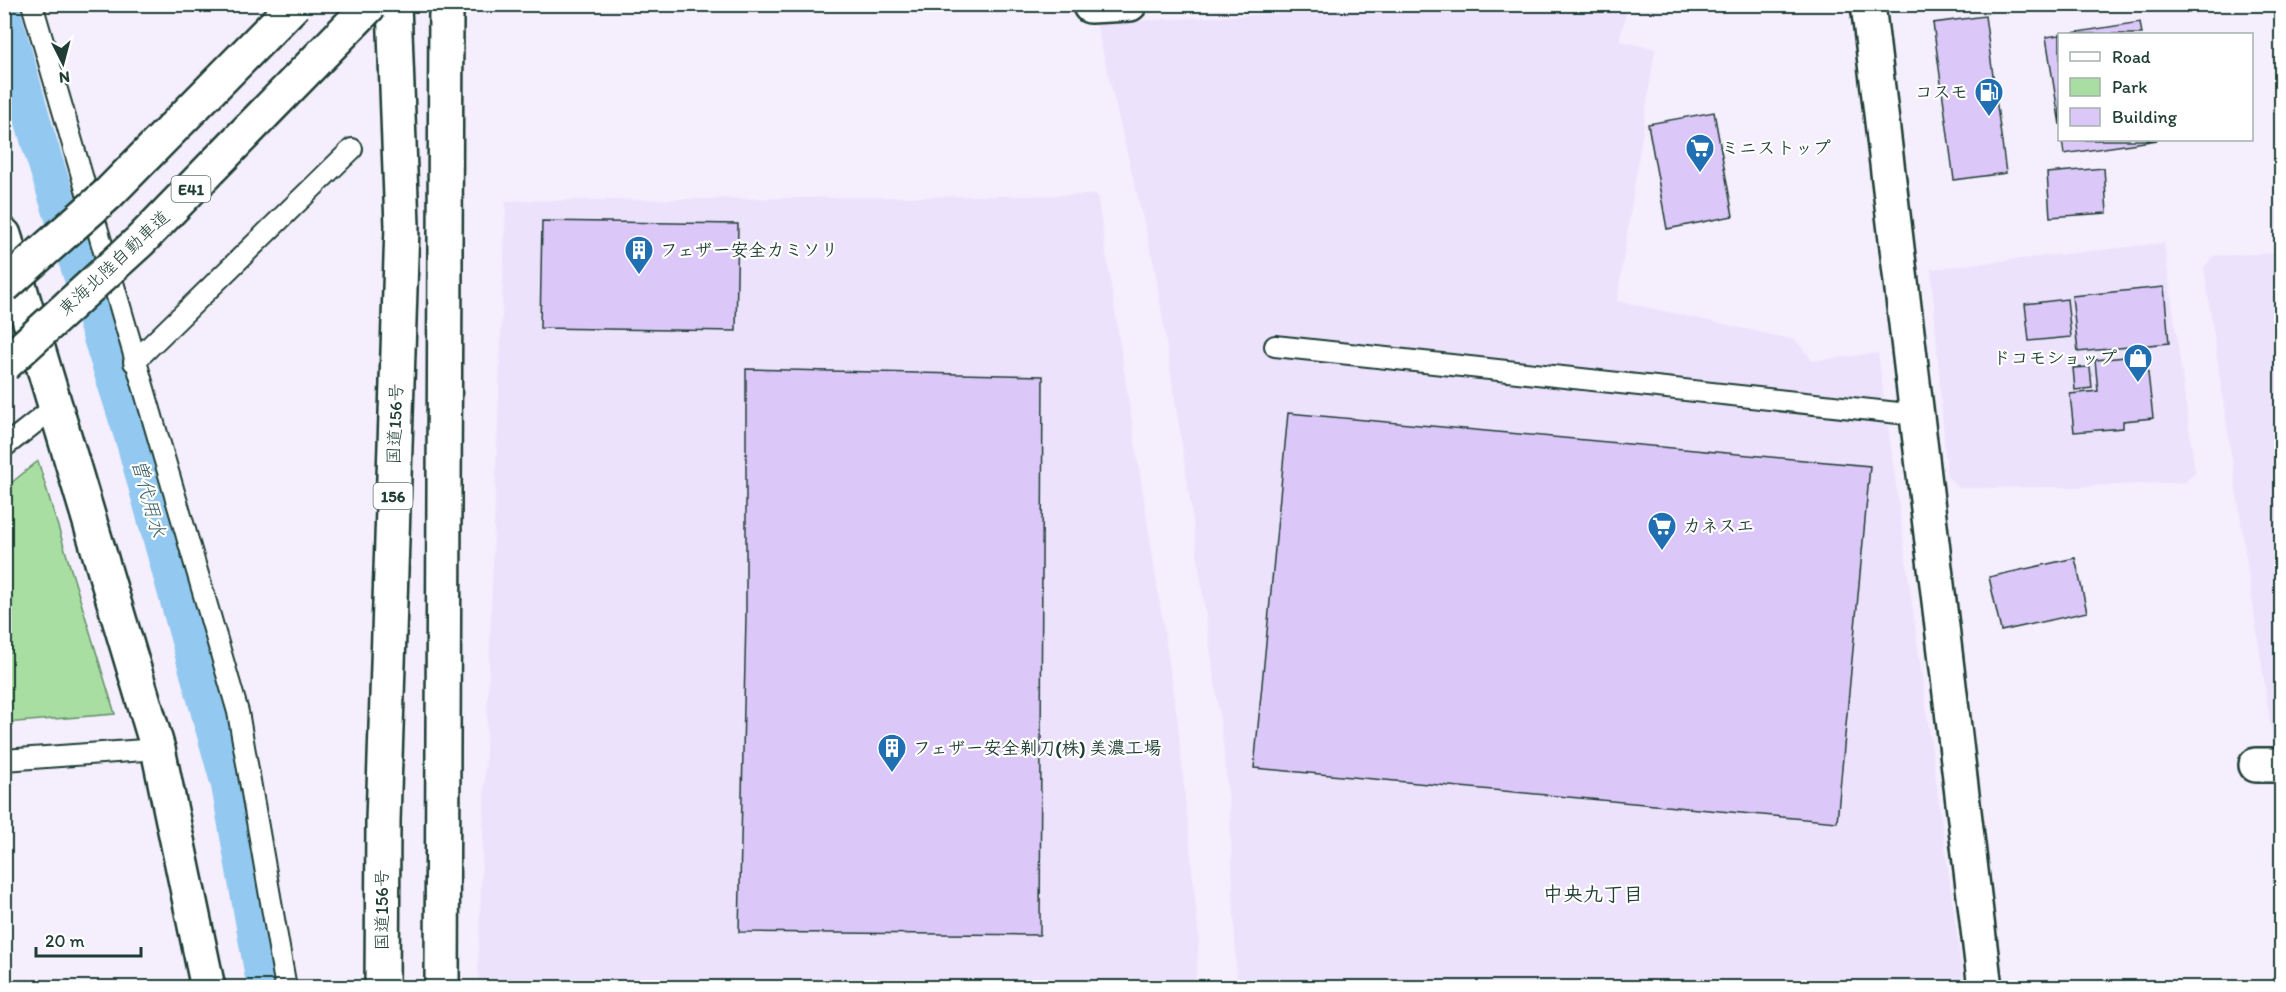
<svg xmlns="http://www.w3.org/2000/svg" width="2286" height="992" font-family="Itim,'Klee One',sans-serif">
	<rect width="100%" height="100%" fill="#f4eefd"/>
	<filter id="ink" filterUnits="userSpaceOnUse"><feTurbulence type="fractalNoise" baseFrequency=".0167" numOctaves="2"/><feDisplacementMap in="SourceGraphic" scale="12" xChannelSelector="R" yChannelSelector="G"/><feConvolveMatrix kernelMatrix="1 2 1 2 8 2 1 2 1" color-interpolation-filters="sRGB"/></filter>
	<g filter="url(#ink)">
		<g fill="#ece2fc">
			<polygon points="1452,5 1628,5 1619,41 1655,49 1617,301 1795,340 1813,361 1878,353 1964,987 1237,987 1230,813 1222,734 1186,471 1155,269 1096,23"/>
			<polygon points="2281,108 2282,108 2281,746 2273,742 2204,267 2214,256 2277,253 2273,109"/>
			<polygon points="1097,195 1177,715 1199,939 1195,987 480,988 478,970 506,201"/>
			<polygon points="2164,243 2195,472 2185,482 2071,487 1959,488 1947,476 1931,269"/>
		</g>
		<polygon fill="#a8dea1" stroke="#648e6a" stroke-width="1.5" points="38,461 115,714 5,723 5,488"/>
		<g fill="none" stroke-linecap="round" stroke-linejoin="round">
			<polyline stroke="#93c9f1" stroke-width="36" points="4,17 38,139 134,442 229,785 265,988"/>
		</g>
		<g fill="#dbc7f8" stroke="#1f3d34" stroke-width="1.5">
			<polygon points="1985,16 2006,173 1954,180 1933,23"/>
			<polygon points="2140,22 2142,34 2060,34 2060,125 2046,37"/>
			<polygon points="1714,112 1733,216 1667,229 1648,124"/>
			<polygon points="2062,140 2158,140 2064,154"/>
			<polygon points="2104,168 2107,213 2050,217 2047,173"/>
			<polygon points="542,221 738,224 736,331 540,328"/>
			<polygon points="2164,287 2169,343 2078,352 2072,296"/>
			<polygon points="2067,299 2071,337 2029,341 2025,304"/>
			<polygon points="2146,355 2153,418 2123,421 2123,428 2074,432 2070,394 2098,391 2095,360"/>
			<polygon points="2090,367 2092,388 2075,390 2073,368"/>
			<polygon points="746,369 1043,376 1040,935 739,932 746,616"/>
			<polygon points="1288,413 1870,466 1837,822 1254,768"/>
			<polygon points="2075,558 2087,612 2001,631 1989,577"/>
		</g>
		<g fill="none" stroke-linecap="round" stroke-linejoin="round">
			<g stroke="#1f3d34" stroke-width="24">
				<g id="lane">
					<polyline points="32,4 238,712 286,988"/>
					<polyline points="1275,346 1917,415"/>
					<polyline points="134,362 352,149"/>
					<polyline points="4,447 56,406"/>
					<polyline points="4,760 158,749"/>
				</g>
			</g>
			<g stroke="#1f3d34" stroke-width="38">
				<g id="street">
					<polyline points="1090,4 1090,6 1130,4"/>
					<polyline points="1868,4 1985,988"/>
					<polyline points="4,235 158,749 208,988"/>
					<polyline points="2256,765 2282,765"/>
				</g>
			</g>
			<g stroke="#1f3d34" stroke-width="38">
				<g id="highway">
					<polyline points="382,988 383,821 402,226 394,4"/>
					<polyline points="442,988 446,4"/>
				</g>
			</g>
			<use href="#lane" stroke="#fff" stroke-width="20"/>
			<use href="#street" stroke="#fff" stroke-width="33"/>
			<use href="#highway" stroke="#fff" stroke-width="33"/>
			<g stroke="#1f3d34" stroke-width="38" stroke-linecap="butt">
				<g id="highway-bridge">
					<polyline points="4,286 108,194 295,4"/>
					<polyline points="4,365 140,241 371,4"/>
				</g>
			</g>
			<use href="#highway-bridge" stroke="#fff" stroke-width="33"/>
		</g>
	</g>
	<defs>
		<g id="fuel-pin" transform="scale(1.5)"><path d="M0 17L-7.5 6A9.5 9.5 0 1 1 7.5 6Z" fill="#1f6fb2" stroke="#fff"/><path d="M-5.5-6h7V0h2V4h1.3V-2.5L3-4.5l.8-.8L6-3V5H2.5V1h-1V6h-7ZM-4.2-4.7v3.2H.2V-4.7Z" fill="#fff"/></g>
		<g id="supermarket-pin" transform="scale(1.5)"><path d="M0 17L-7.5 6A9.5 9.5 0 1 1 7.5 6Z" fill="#1f6fb2" stroke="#fff"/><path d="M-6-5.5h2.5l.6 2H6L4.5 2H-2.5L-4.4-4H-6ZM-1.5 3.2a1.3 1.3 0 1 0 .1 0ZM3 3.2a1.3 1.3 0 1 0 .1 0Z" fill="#fff"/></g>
		<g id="building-pin" transform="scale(1.5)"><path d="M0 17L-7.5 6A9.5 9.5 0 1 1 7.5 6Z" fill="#1f6fb2" stroke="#fff"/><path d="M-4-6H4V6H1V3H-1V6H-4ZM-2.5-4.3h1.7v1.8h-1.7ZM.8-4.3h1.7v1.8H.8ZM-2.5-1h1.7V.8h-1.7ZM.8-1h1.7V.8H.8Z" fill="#fff"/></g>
		<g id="shop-pin" transform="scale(1.5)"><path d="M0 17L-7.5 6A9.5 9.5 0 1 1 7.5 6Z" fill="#1f6fb2" stroke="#fff"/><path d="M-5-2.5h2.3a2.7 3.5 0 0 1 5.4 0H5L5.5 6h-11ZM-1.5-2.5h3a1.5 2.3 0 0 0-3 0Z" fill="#fff"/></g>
	</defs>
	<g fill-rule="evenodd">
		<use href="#fuel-pin" x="1989" y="92"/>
		<use href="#supermarket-pin" x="1700" y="148"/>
		<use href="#building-pin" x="639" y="250"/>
		<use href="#shop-pin" x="2138" y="358"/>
		<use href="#supermarket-pin" x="1662" y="526"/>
		<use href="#building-pin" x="892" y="748"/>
	</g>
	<g text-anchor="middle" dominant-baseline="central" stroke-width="4.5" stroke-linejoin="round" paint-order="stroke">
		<g fill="#fff" stroke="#627771" stroke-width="1.5">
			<rect x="171.5" y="176" width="39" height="26" rx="4.5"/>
			<rect x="373.5" y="483" width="39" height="26" rx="4.5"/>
		</g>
		<g font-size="16" font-weight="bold" fill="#1f3d34">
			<text x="191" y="189">E41</text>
			<text x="393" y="496">156</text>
		</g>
		<g font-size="18" font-weight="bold" fill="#1f3d34" stroke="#fff" text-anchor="start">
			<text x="1968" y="92" text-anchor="end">コスモ</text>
			<text x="1721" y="148">ミニストップ</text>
			<text x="660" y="250">フェザー安全カミソリ</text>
			<text x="2117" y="358" text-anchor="end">ドコモショップ</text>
			<text x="1683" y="526">カネスエ</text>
			<text x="913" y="748">フェザー安全剃刀(株) 美濃工場</text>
		</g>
		<g font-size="18" fill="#1f3d34" stroke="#fff">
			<text transform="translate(114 263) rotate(-43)">東海北陸自動車道</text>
			<text transform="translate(395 424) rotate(-88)">国道156号</text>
			<text transform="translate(382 910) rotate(-90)">国道156号</text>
		</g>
		<g font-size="20" font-style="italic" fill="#3c6063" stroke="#fff">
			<text transform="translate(149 498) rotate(75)">曽代用水</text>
		</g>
		<g font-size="20" font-weight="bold" fill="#1f3d34" stroke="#fff">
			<text x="1593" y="894">中央九丁目</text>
		</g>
	</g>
	<rect width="2286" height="992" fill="none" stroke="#fff" stroke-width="24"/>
	<rect x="12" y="12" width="2262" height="968" fill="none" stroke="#1f3d34" stroke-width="2" filter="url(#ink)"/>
	<rect x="2058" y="33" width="195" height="108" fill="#ffffff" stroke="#a5b1ae" stroke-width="1.5"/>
	<rect x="2070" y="52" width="30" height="9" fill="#ffffff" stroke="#a5b1ae" stroke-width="1.5"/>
	<text x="2112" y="63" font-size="18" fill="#1f3d34">Road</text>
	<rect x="2070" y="78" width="30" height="18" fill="#a8dea1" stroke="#a5b1ae" stroke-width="1.5"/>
	<text x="2112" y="93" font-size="18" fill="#1f3d34">Park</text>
	<rect x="2070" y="108" width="30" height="18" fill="#dbc7f8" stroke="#a5b1ae" stroke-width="1.5"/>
	<text x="2112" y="123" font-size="18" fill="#1f3d34">Building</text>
	<g transform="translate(63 63) rotate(174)" stroke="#ffffff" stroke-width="4.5" paint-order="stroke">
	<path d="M0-4.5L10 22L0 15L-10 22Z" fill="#1f3d34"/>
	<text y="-9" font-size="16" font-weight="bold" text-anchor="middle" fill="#1f3d34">N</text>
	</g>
	<path d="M36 947v9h105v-9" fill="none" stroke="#1f3d34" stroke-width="3"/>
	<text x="45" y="947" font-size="18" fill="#1f3d34" stroke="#ffffff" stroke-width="4.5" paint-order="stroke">20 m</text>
</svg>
